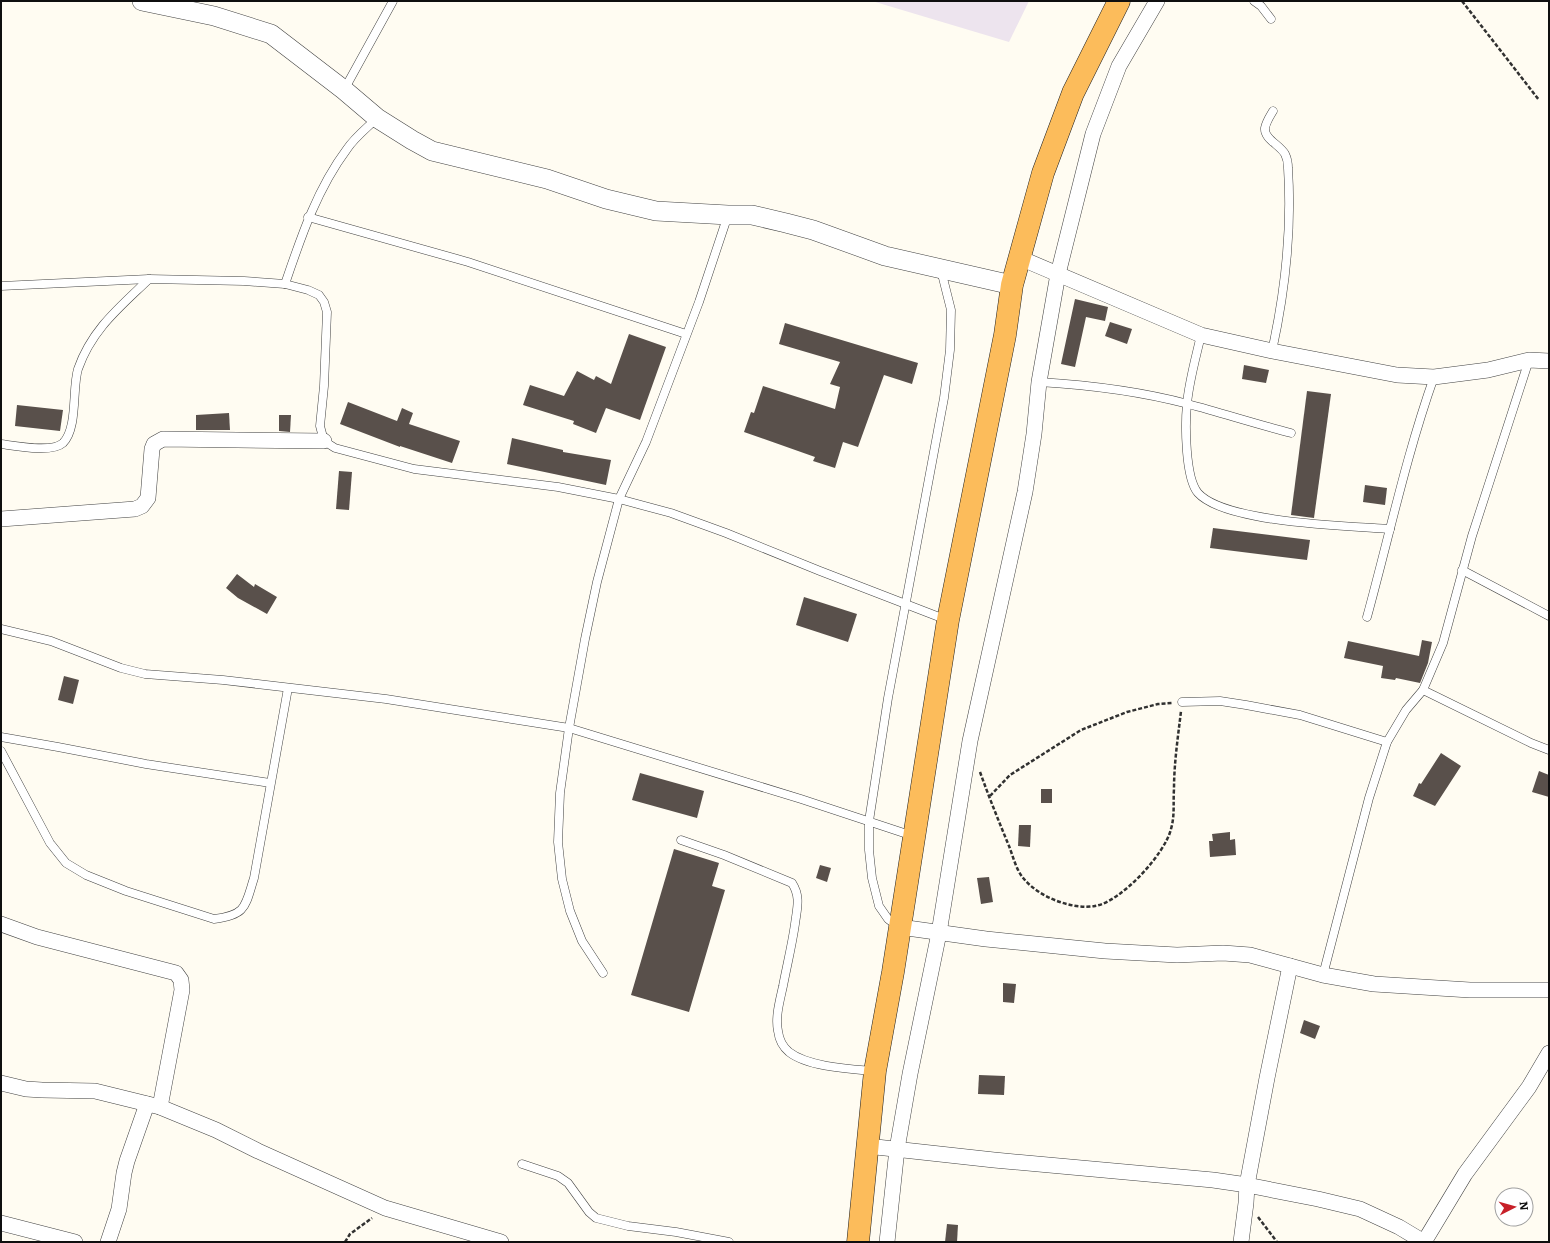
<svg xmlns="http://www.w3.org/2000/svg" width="1550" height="1243" font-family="Literata,serif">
	<rect width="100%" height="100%" fill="#fffcf2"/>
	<polygon fill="#ede4ee" points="872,1 1029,1 1009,42"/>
	<g fill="#59504b">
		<polygon points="1075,299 1108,307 1105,321 1086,317 1075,367 1061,364"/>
		<polygon points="1110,322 1132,329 1127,344 1105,336"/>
		<polygon points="785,323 918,363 912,384 884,375 858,447 843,442 835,468 813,461 815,457 744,432 751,412 754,413 763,386 835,409 840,387 830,384 840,362 779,344"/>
		<polygon points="629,334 666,347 640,420 606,408 596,433 573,424 574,421 523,405 530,385 564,396 577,371 594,380 596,376 611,384"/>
		<polygon points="1244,365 1269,370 1266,383 1242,379"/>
		<polygon points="1307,391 1331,394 1314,518 1291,515"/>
		<polygon points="348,402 397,421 402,408 413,413 409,424 460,441 452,463 400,446 400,447 340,424"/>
		<polygon points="17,405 63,410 60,431 15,426"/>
		<polygon points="229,413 230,430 196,430 196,415"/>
		<polygon points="279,415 291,415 290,432 279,431"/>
		<polygon points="512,438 563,450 563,452 611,460 606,485 507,464"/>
		<polygon points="339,471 352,472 349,510 336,509"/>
		<polygon points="1365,485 1387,488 1385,505 1363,502"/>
		<polygon points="1213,528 1310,540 1307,560 1210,548"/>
		<polygon points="237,574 254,587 255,584 277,597 267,614 238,598 226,588"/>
		<polygon points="804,597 857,614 848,642 796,625"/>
		<polygon points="1422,640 1432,642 1428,663 1420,683 1396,678 1395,680 1381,678 1383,666 1344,658 1348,641 1419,656"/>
		<polygon points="64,676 79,680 73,704 58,700"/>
		<polygon points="1441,753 1461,766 1435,806 1413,796 1419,783 1421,784"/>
		<polygon points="1539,771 1549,775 1549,797 1532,792"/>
		<polygon points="640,773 704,791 697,818 632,800"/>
		<rect x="1041" y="789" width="11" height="14"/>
		<polygon points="1019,825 1031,825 1030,847 1018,846"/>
		<polygon points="1230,832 1230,840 1235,839 1236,855 1210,857 1209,841 1213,841 1212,834"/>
		<polygon points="674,849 719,863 712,886 725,890 689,1012 631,995"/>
		<polygon points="820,865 831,868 827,882 816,878"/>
		<polygon points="989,877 993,902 981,904 977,878"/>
		<polygon points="1003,983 1016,984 1014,1003 1003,1002"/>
		<polygon points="1304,1020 1320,1026 1315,1039 1300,1033"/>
		<polygon points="979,1075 1005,1076 1004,1095 978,1094"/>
		<polygon points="947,1224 958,1225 957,1242 945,1242"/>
	</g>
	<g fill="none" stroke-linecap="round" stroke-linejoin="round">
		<g stroke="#424242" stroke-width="9">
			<g id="service">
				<polyline points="1254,1 1261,6 1271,19"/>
				<polyline points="344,90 393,1"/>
				<polyline points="308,217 468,262 686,334"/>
				<path d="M 285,284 C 301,237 317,189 347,149 C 355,137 367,128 377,118"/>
				<polyline points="1,286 149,279 244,281 285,284 308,290 319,295 324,302 327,312 324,386 320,426 324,441 335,448 414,469 558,487 619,499 671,513 726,533 820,571 947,620"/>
				<path d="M 1201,335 C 1196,357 1189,381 1187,404 C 1185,424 1185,478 1198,493 C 1225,523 1348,526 1390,529"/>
				<path d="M 1272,351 C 1285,292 1292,229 1288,168 C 1288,164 1287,158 1285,154 C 1280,145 1264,139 1265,128 C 1266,122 1270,116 1273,111"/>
				<path d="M 1039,382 C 1089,385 1139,391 1188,404 C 1222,413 1256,424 1291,433"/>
				<path d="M 1,444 C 16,446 52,453 63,443 C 78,428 72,388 78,369 C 92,329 120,307 149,279"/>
				<polyline points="1462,570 1549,616"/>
				<path d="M 1367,617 C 1389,537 1406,456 1434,377"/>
				<polyline points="1,629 51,641 121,668 145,674 223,680 386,699 569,728 801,799 913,836"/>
				<polyline points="1423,690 1531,743 1549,750"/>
				<polyline points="1182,702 1220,701 1246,705 1300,715 1387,742"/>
				<polyline points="1,737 58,747 146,764 270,783"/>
				<path d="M 1,751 L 50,843 L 66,863 L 86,875 L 126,891 L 214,919 C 247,915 245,906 254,878 L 288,688"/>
				<path d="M 681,840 L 724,855 L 792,883 C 801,897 797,908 795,924 C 792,945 787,965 783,986 C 780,1000 775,1017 778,1031 C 779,1039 783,1047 789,1052 C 808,1067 851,1069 874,1071"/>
				<polyline points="899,927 888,919 879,906 872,878 869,850 869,821 888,698 944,398 950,350 951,310 941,270"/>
				<polyline points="603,973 582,941 570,911 562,879 558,842 560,793 569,728 585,639 597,582 619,499 646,442 699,302 728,215"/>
				<polyline points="1323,975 1369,798 1387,742 1406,710 1423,690 1443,643 1472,536 1529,360"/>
				<polyline points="522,1164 558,1176 568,1183 589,1212 596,1218 628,1226 676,1232 729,1242"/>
			</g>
		</g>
		<g stroke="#424242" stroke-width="16">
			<g id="minor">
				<polyline points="1020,258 1201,335 1272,351 1397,375 1434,377 1488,370 1529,360 1549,361"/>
				<polyline points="1,519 135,509 142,506 148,498 152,449 154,444 163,439 324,441"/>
				<polyline points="1,924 37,937 176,973 181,980 182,990 160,1107"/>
				<polyline points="900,927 986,939 1105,951 1177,955 1223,953 1250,955 1323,975 1374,984 1470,990 1549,990"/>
				<polyline points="1,1083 26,1089 42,1090 95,1091 160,1107 216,1130 258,1151 385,1208 501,1242"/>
				<polyline points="867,1146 994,1160 1213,1180 1247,1185 1318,1199 1360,1209 1399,1227 1424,1242"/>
				<polyline points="1,1223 75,1242"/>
				<polyline points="108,1242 119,1209 124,1173 127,1161 147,1104"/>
				<polyline points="887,1242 897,1149 910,1074 939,933 970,741 1025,492 1034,434 1039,382 1058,274 1093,134 1119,66 1157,1"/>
				<polyline points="1241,1242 1246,1203 1247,1185 1267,1078 1290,966"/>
				<polyline points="1424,1242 1465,1174 1529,1087 1549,1053"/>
			</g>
		</g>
		<g stroke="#424242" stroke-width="20">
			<polyline id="tertiary" points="142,1 214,16 271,34 344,90 377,118 412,140 432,151 547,179 606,199 656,211 728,215 752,215 786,223 813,230 885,256 1012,285"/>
		</g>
		<g stroke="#202020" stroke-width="23">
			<polyline id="trunk" points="858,1242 875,1071 893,972 948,620 1005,335 1012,285 1043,173 1073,93 1119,1"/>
		</g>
		<g stroke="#313131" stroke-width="2.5" stroke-dasharray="4 2" stroke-linecap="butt">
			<polyline points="1462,1 1539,100"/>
			<path d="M 980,772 C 989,797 999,822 1009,846 C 1013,856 1016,870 1024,879 C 1039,897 1072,910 1095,906 C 1121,902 1165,854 1171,829 C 1175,815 1173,803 1174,789 C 1174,763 1178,737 1181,711"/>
			<polyline points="990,796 1010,775 1081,730 1127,712 1158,704 1173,703"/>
			<polyline points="1258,1217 1277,1242"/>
			<polyline points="345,1242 350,1234 372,1218"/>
		</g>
		<use href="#service" stroke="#fff" stroke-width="8"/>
		<use href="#minor" stroke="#fff" stroke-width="15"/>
		<use href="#tertiary" stroke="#fff" stroke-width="19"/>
		<use href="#trunk" stroke="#fcbc5b" stroke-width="22"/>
	</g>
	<rect width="1550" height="1243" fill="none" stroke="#0f0f0f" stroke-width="4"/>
	<g transform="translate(1514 1207) rotate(84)"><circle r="19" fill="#ffffff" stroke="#9f9f9f"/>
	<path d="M0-3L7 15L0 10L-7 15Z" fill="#c72028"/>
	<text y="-6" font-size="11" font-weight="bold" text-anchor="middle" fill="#0f0f0f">N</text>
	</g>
</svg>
